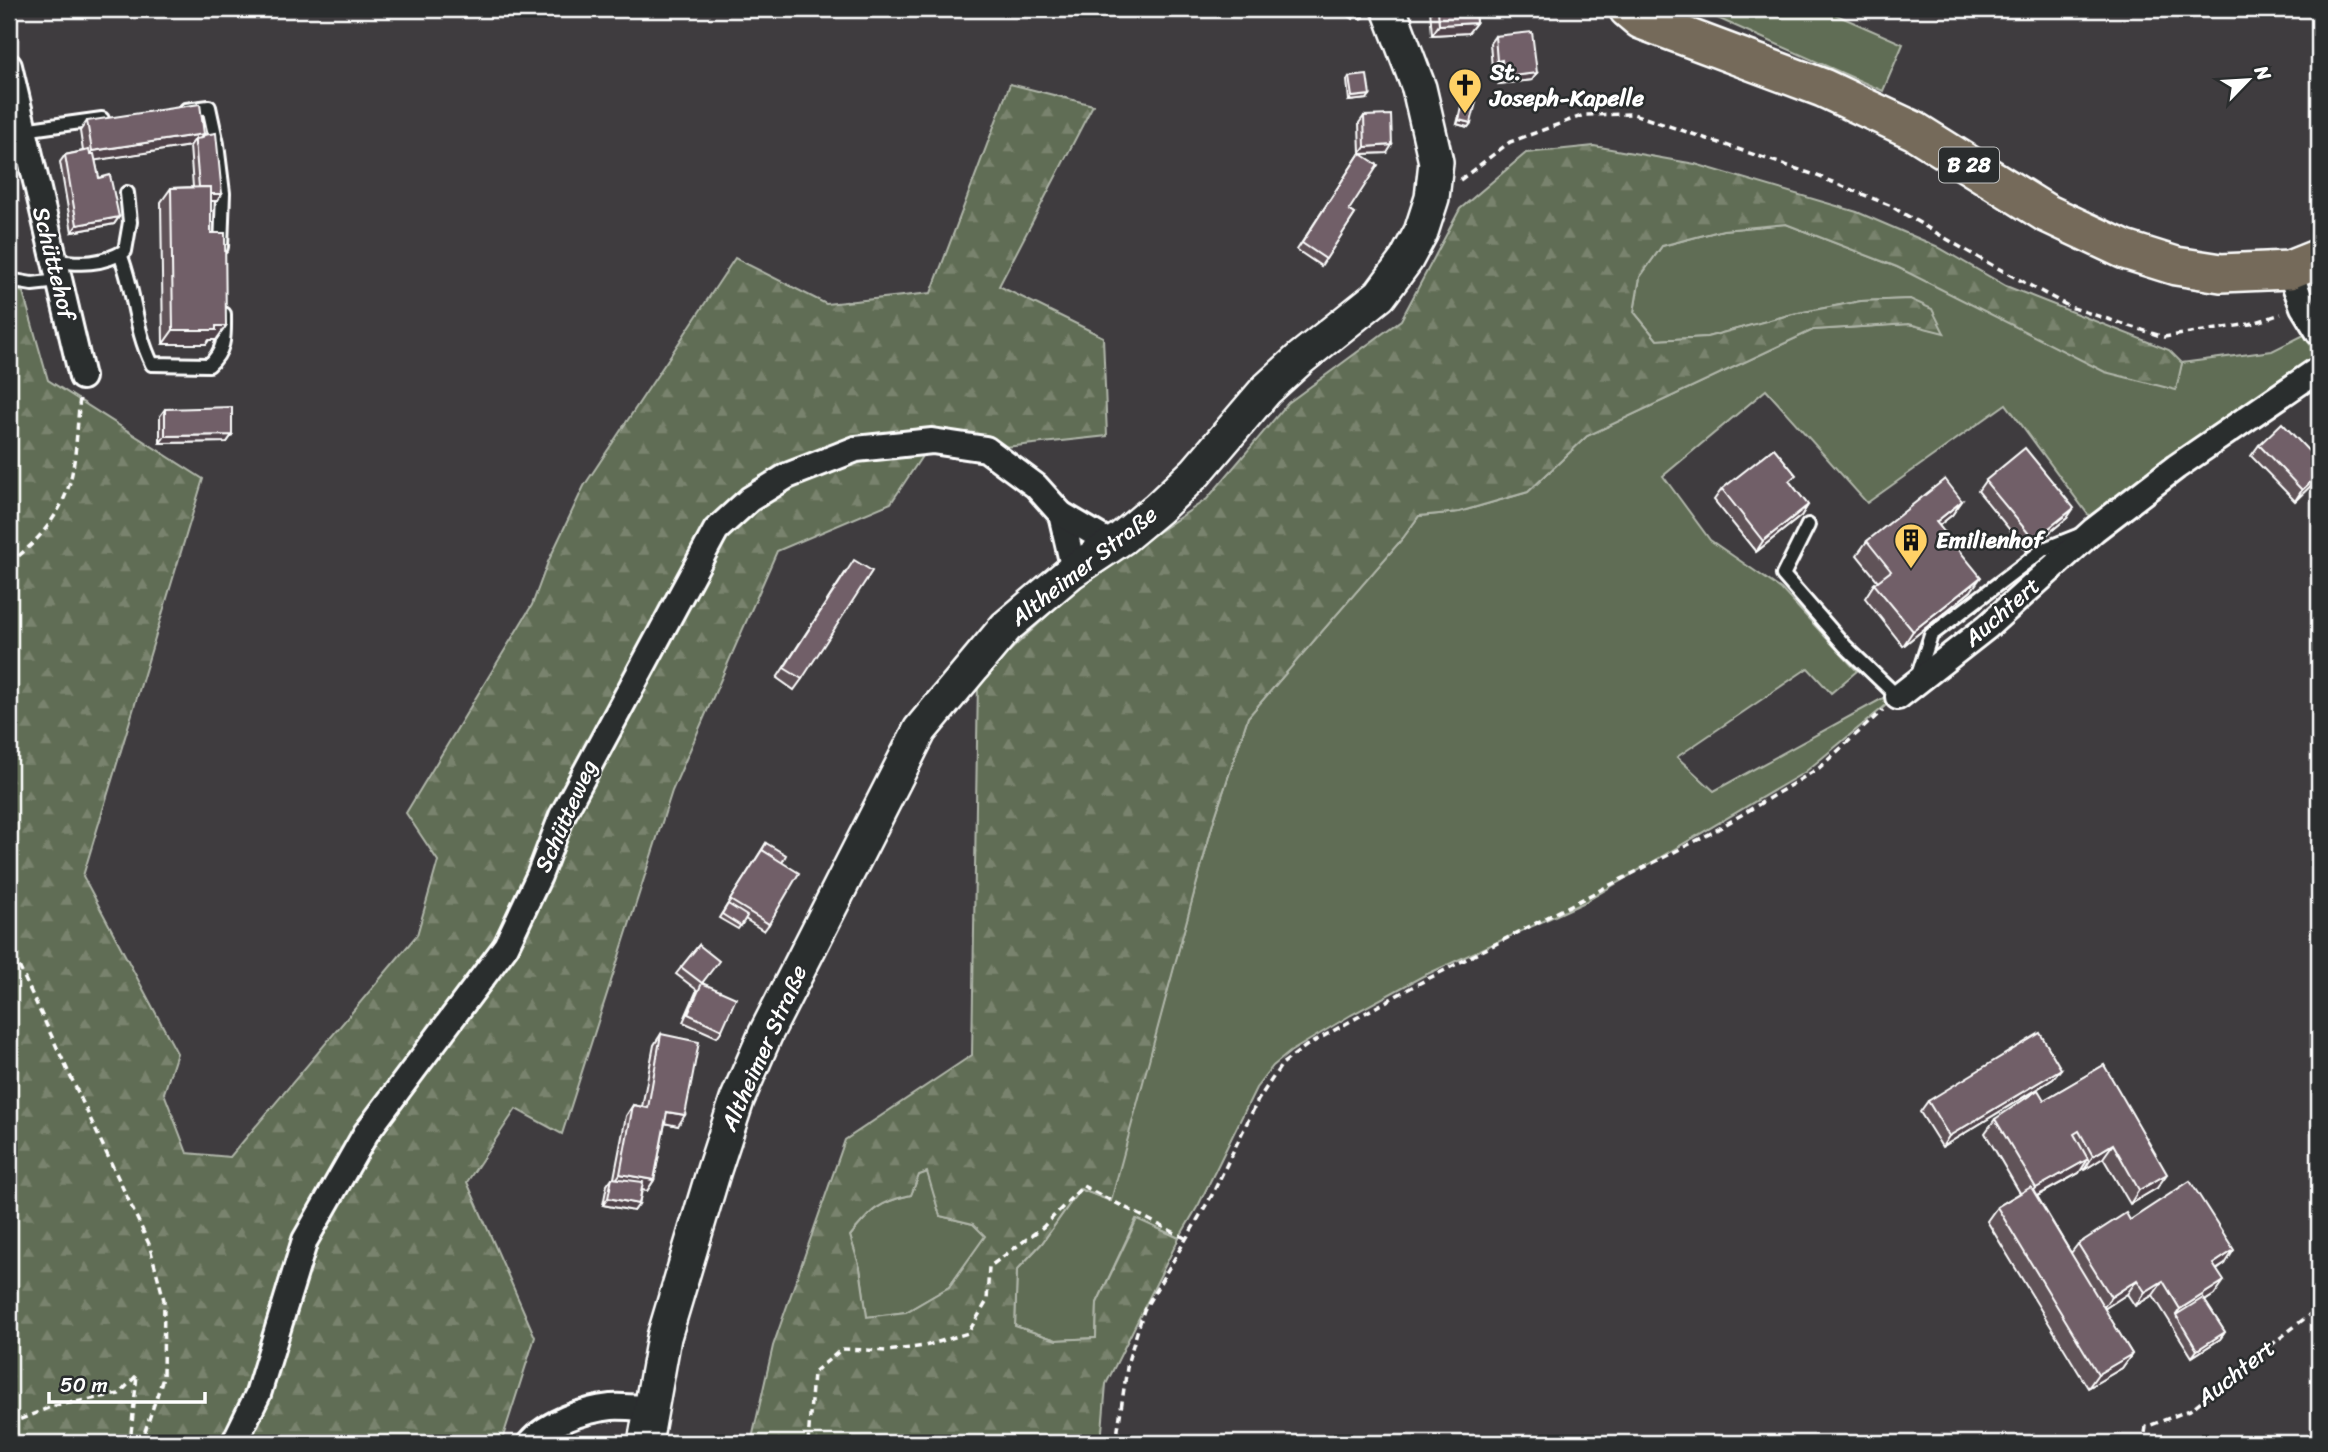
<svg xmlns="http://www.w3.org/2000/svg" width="2328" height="1452" font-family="Sriracha,sans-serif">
	<defs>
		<pattern id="forest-firs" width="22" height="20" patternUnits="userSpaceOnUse" patternTransform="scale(1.75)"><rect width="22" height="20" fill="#616d54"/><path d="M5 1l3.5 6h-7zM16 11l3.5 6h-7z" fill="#79836e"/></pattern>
	</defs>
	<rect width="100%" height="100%" fill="#3f3c3f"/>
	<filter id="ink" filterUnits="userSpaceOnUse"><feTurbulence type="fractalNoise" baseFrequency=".0143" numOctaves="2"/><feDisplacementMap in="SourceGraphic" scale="14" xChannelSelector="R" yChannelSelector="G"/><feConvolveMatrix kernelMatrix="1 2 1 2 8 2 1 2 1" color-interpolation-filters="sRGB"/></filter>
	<g filter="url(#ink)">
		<g fill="#616d54" stroke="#b0b6aa" stroke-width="2">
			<polygon points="1697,9 1823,9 1903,44 1883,91"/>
			<polygon points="1786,224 1897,267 2175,389 2182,363 2272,351 2304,335 2317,346 2317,361 2095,524 2006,404 1867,503 1766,390 1663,476 1710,540 1781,589 1857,671 1831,693 1808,668 1677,757 1714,791 1885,697 1891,701 1805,772 1583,903 1423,976 1351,1015 1290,1052 1273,1066 1256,1088 1199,1204 1179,1238 1136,1219 1097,1303 1096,1338 1056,1340 1015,1326 1017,1270 1042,1243 1080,1189 1110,1201 1213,823 1248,717 1403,538 1419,516 1459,512 1528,492 1587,436 1813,330 1909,324 1943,332 1910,299 1861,301 1793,314 1707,337 1657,340 1634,312 1640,277 1662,246 1723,230"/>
			<path d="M 928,1172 L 940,1216 L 973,1224 L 986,1236 L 949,1287 L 906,1312 L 867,1317 L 860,1268 L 850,1236 C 871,1210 878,1202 911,1195 L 919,1175 Z"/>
		</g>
		<g fill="url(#forest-firs)" stroke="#b0b6aa" stroke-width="2" fill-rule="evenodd">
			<polygon points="1010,84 1093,105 999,286 1103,337 1107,436 986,449 932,441 891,503 777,551 672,791 562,1134 516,1109 467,1182 535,1337 501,1443 9,1443 9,288 23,292 48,380 203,479 83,876 177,1053 164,1093 187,1153 230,1157 417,935 438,861 406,813 532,605 548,562 584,486 735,258 826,304 931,293"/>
			<path d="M 1594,146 L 1695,164 L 1857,212 L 1936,246 L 2006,286 L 2169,350 L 2182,363 L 2176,390 L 2105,372 L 1897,267 L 1786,224 L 1723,230 L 1662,246 L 1640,277 L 1634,312 L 1657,340 L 1707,337 L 1793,314 L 1861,301 L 1910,299 L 1932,309 L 1944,333 L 1909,324 L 1813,330 L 1587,436 L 1528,492 L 1459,512 L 1419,516 L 1403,538 L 1248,717 L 1213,823 L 1111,1201 L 1080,1189 L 1042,1243 L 1017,1270 L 1015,1326 L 1056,1340 L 1096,1338 L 1097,1303 L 1137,1219 L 1179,1238 L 1106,1384 L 1101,1443 L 751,1443 L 773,1346 L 845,1140 L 972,1055 L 978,681 L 1081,584 L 1207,499 L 1288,403 L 1401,320 L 1460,209 L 1526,153 ZM 927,1172 L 940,1216 L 973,1224 L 985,1236 L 949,1287 L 906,1312 L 867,1317 L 860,1268 L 850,1236 C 871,1210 878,1202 911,1195 L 919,1175 Z"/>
		</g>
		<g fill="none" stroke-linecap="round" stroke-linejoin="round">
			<g stroke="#fff" stroke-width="18">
				<g id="lane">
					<polyline points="186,110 209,107 217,144 223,193 221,247"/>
					<polyline points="23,130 102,119"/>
					<path d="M 120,254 C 135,291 134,328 152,364 L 209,365 C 226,350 224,335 224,314"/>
					<path d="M 54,261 C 81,264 101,265 125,251 L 130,222 L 127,193"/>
					<polyline points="9,280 32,284 59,281"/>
					<polyline points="1808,525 1783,575 1845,646 1898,697"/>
					<polyline points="1917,678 1931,635 2044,549 2077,536"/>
				</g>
			</g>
			<g stroke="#fff" stroke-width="30">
				<g id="street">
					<polyline points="9,66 82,377"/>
					<polyline points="2289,270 2303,307 2319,333"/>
					<polyline points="1061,514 1074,570"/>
					<polyline points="1898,697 1987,627 2094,530 2176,467 2319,369"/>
					<polyline points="234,1443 258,1394 305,1240 366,1133 506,946 539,876 562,816 716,530 750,499 787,476 856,449 932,441 986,449 1036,486 1061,514 1112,544"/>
					<path d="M 530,1443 C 548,1422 584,1410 611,1407 C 624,1406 638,1408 650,1409"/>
				</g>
			</g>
			<g stroke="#fff" stroke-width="38">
				<polyline id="secondary" points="645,1443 664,1337 714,1170 737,1100 766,1033 920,730 1006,627 1071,572 1122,538 1158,508 1196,472 1266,390 1301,358 1380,295 1406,260 1421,232 1432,198 1436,162 1419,88 1389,9"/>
			</g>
			<g stroke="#fff" stroke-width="42">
				<polyline id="primary" points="1628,9 1641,20 1823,88 1915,131 2046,213 2125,250 2176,266 2221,273 2289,270 2319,258"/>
			</g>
			<g stroke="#fff" stroke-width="3.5" stroke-dasharray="7 5" stroke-linecap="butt">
				<polyline points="1338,9 1355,19 1364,17"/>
				<polyline points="1460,180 1510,142 1584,115 1633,114 1815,175 1889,205 1979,258 2070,307 2164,337 2250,324 2281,314"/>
				<path d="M 9,563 C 37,544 63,512 71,478 C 77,452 77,423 80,397"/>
				<polyline points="9,945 149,1244 164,1300 163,1378 141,1443"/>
				<polyline points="9,1424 53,1406 119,1394 137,1375 130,1443"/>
				<polyline points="808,1443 813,1373 842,1349 887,1351 925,1346 968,1333 987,1301 989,1267 1043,1227 1083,1186 1185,1238"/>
				<polyline points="1116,1443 1128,1361 1144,1310 1212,1195 1258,1100 1282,1064 1306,1046 1412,987 1713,832 1819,768 1883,710"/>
				<polyline points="2140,1443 2144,1440 2146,1427 2190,1410 2319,1307"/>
			</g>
			<use href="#lane" stroke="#2a2d2e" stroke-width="12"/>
			<use href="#street" stroke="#2a2d2e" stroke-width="24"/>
			<use href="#secondary" stroke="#2a2d2e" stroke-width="33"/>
			<use href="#primary" stroke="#746a5a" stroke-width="37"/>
		</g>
		<g fill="#615259" stroke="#fff" stroke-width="2">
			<polygon points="1430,9 1475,9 1476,23 1468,33 1432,35"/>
			<polygon points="1495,36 1532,80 1499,84 1497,67 1492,68 1490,43"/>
			<polygon points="1349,77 1367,99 1349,101 1347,80"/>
			<polygon points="1464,99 1471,123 1468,127 1457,124 1462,102"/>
			<polygon points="1364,116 1387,153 1360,154 1349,210 1355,214 1321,266 1297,250 1360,153 1359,123"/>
			<polygon points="87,121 204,135 222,194 217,201 211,201 211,233 226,326 216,340 209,340 206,344 163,344 161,202 171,188 193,187 190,146 95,160 99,178 119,217 114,224 72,232 60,162 65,155 83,151 80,131"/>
			<polygon points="165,409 232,435 227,442 160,443 160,416"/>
			<polygon points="2259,445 2319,462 2319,477 2295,501 2251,456"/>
			<polygon points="1985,481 2067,518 2027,551 1978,491"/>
			<polygon points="1791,483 1808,505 1801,516 1756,552 1714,500 1722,489"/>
			<polygon points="1962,501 1952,515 1939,525 1971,591 1903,646 1865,598 1874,584 1878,581 1857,555 1867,541"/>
			<polygon points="847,570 802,679 794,690 777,678"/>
			<polygon points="766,843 782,863 769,924 764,931 745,919 738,929 719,918"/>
			<polygon points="699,945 703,983 722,1030 717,1037 683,1022 697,990 676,974"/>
			<polygon points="661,1034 678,1126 665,1123 654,1180 647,1191 642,1190 639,1204 634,1211 603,1205 607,1185 612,1178 614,1178 626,1116 633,1105 642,1107 654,1045"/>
			<polygon points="2104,1065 2157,1188 2130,1204 2103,1158 2084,1170 2082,1168 2079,1173 2037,1196 2071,1253 2078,1244 2130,1220 2225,1264 2217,1270 2214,1295 2205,1301 2225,1332 2220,1339 2192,1357 2153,1295 2135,1306 2127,1294 2104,1309 2132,1354 2122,1368 2088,1388 1987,1221 1997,1207 2020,1193 1985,1133 1995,1119 2044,1100"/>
			<polygon points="2061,1069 2053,1079 1942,1147 1920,1112 1928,1101"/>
		</g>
		<g fill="#4f4248" stroke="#fff" stroke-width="2">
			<polygon points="1476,23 1468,33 1432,35 1439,25"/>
			<polygon points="1502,60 1497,67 1492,68 1497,61"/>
			<polygon points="1537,73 1532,80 1499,84 1504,77"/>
			<polygon points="1370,95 1367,99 1349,101 1352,97"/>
			<polygon points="1459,120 1471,123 1468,127 1457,124"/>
			<polygon points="204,134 195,145 195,139 190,146 85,162 92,151"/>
			<polygon points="1392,145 1387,153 1360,154 1365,147"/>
			<polygon points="200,194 222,194 217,201 195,201"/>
			<polygon points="119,217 114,224 72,232 77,225"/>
			<polygon points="216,326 226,326 216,340 209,340 206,344 163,344 173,330"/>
			<polygon points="232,435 227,442 160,443 165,436"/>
			<polygon points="2319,474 2318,479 2295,501 2302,490"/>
			<polygon points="1962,501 1952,515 1926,536 1936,522"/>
			<polygon points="1808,505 1801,516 1756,552 1763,541"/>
			<polygon points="2074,508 2067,518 2027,551 2034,540"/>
			<polygon points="1981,577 1971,591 1903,646 1913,631"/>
			<polygon points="2061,1069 2053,1079 1942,1147 1949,1136"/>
			<polygon points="667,1112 685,1115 678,1126 659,1122"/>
			<polygon points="2113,1144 2103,1158 2084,1170 2093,1156"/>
			<polygon points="2088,1159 2079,1173 2026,1202 2036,1188"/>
			<polygon points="620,1174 654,1180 647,1191 613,1184"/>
			<polygon points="2167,1174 2157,1188 2130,1204 2139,1190"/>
			<polygon points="608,1198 639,1204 634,1211 603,1205"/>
			<polygon points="2234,1250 2225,1264 2203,1278 2213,1264"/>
			<polygon points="2137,1280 2127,1294 2101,1311 2111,1297"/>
			<polygon points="2163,1281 2153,1295 2135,1306 2145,1292"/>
			<polygon points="2224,1281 2214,1295 2177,1318 2176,1315 2180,1309"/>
			<polygon points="2225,1332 2220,1339 2192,1357 2197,1350"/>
			<polygon points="2132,1354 2122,1368 2088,1388 2098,1374"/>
		</g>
		<g fill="#715f67" stroke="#fff" stroke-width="2">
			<polygon points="1438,9 1475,9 1476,23 1439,25"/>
			<polygon points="1532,32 1537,73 1504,77 1502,60 1497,61 1495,36"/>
			<polygon points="1367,75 1370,95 1352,97 1349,77"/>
			<polygon points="1464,99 1476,102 1471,123 1459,120"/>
			<polygon points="200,104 204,134 92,151 87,121"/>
			<polygon points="1391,115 1392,145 1365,147 1364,116"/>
			<polygon points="216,133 222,194 211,194 211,187 199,187 195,139 202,138 204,135"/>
			<polygon points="89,150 90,154 94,154 99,178 110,175 119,217 77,225 65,155"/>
			<polygon points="1360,153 1378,165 1349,210 1355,214 1326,259 1302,243"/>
			<polygon points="211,187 211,233 225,233 226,326 216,326 216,330 173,330 171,188"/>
			<polygon points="232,407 232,435 165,436 165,409"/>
			<polygon points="2282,423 2319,462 2319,474 2302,490 2259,445"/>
			<polygon points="1774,448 1796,475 1789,481 1808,505 1763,541 1722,489"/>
			<polygon points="2025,448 2074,508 2034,540 1985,481"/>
			<polygon points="1945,479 1962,501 1936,522 1981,577 1913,631 1874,584 1891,571 1867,541"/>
			<polygon points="854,560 872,571 802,679 784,668"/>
			<polygon points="766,843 786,855 782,863 762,850 760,854"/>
			<polygon points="762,850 799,873 769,924 730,900"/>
			<polygon points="728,904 747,916 741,926 722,914"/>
			<polygon points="699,945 719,961 702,983 681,967"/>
			<polygon points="702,983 736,998 722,1030 688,1014"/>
			<polygon points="2040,1033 2061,1069 1949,1136 1928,1101"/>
			<polygon points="661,1034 699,1042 685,1115 667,1112 654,1180 620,1174 633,1105 648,1108"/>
			<polygon points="2104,1065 2167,1174 2139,1190 2113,1144 2093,1156 2079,1131 2074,1134 2088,1159 2036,1188 1995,1119 2038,1090 2044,1100"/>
			<polygon points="612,1178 643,1182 639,1204 608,1198"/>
			<polygon points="2190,1181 2234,1250 2213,1264 2224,1281 2180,1309 2163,1281 2145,1292 2137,1280 2111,1297 2078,1244 2126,1213 2130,1220"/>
			<polygon points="2031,1187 2132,1354 2098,1374 1997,1207"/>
			<polygon points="2203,1298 2225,1332 2197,1350 2176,1315"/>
		</g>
	</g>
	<defs>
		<g id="church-pin" transform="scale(1.75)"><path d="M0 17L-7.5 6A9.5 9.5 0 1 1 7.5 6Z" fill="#ffd166" stroke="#2a2d2e"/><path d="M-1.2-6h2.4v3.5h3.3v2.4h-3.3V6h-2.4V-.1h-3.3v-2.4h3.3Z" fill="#111"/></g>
		<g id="building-pin" transform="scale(1.75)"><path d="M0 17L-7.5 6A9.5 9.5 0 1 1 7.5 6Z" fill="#ffd166" stroke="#2a2d2e"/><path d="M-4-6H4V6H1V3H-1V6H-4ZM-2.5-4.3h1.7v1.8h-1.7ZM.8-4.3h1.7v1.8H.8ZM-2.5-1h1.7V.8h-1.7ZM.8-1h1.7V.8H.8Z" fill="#111"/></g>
	</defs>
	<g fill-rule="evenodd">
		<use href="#church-pin" x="1465" y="85"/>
		<use href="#building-pin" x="1911" y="540"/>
	</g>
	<g text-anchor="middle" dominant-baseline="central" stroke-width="5" stroke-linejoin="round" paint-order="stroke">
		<rect fill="#2a2d2e" stroke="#bfc0c0" stroke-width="2" x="1939" y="147.5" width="60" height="35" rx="5"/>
		<g font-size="21" font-weight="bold" fill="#fff">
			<text x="1969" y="165">B 28</text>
		</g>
		<g font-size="23" font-weight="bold" fill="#fff" stroke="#2a2d2e" text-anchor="start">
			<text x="1490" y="72">St.<tspan x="1490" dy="26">Joseph-Kapelle</tspan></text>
			<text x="1936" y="540">Emilienhof</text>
		</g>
		<g font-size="23" fill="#fff" stroke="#2a2d2e">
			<text transform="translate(54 263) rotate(76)">Schüttehof</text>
			<text transform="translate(1084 566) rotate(-38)">Altheimer Straße</text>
			<text transform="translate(2002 612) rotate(-41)">Auchtert</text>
			<text transform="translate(566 816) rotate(-66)">Schütteweg</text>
			<text transform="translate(764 1048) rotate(-66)">Altheimer Straße</text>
			<text transform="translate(2236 1373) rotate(-38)">Auchtert</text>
		</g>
	</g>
	<rect width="2328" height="1452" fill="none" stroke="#2a2d2e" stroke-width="35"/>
	<rect x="18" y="18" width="2293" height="1417" fill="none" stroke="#fff" stroke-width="2.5" filter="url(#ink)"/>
	<g transform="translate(2248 80) rotate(65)" stroke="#2a2d2e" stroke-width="5" paint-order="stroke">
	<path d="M0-5L12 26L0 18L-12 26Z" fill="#ffffff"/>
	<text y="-10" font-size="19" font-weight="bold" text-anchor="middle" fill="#ffffff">N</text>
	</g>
	<path d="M49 1392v10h156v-10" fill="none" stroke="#ffffff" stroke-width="3.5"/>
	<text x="60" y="1392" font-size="21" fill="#ffffff" stroke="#2a2d2e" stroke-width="5" paint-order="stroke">50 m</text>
</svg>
